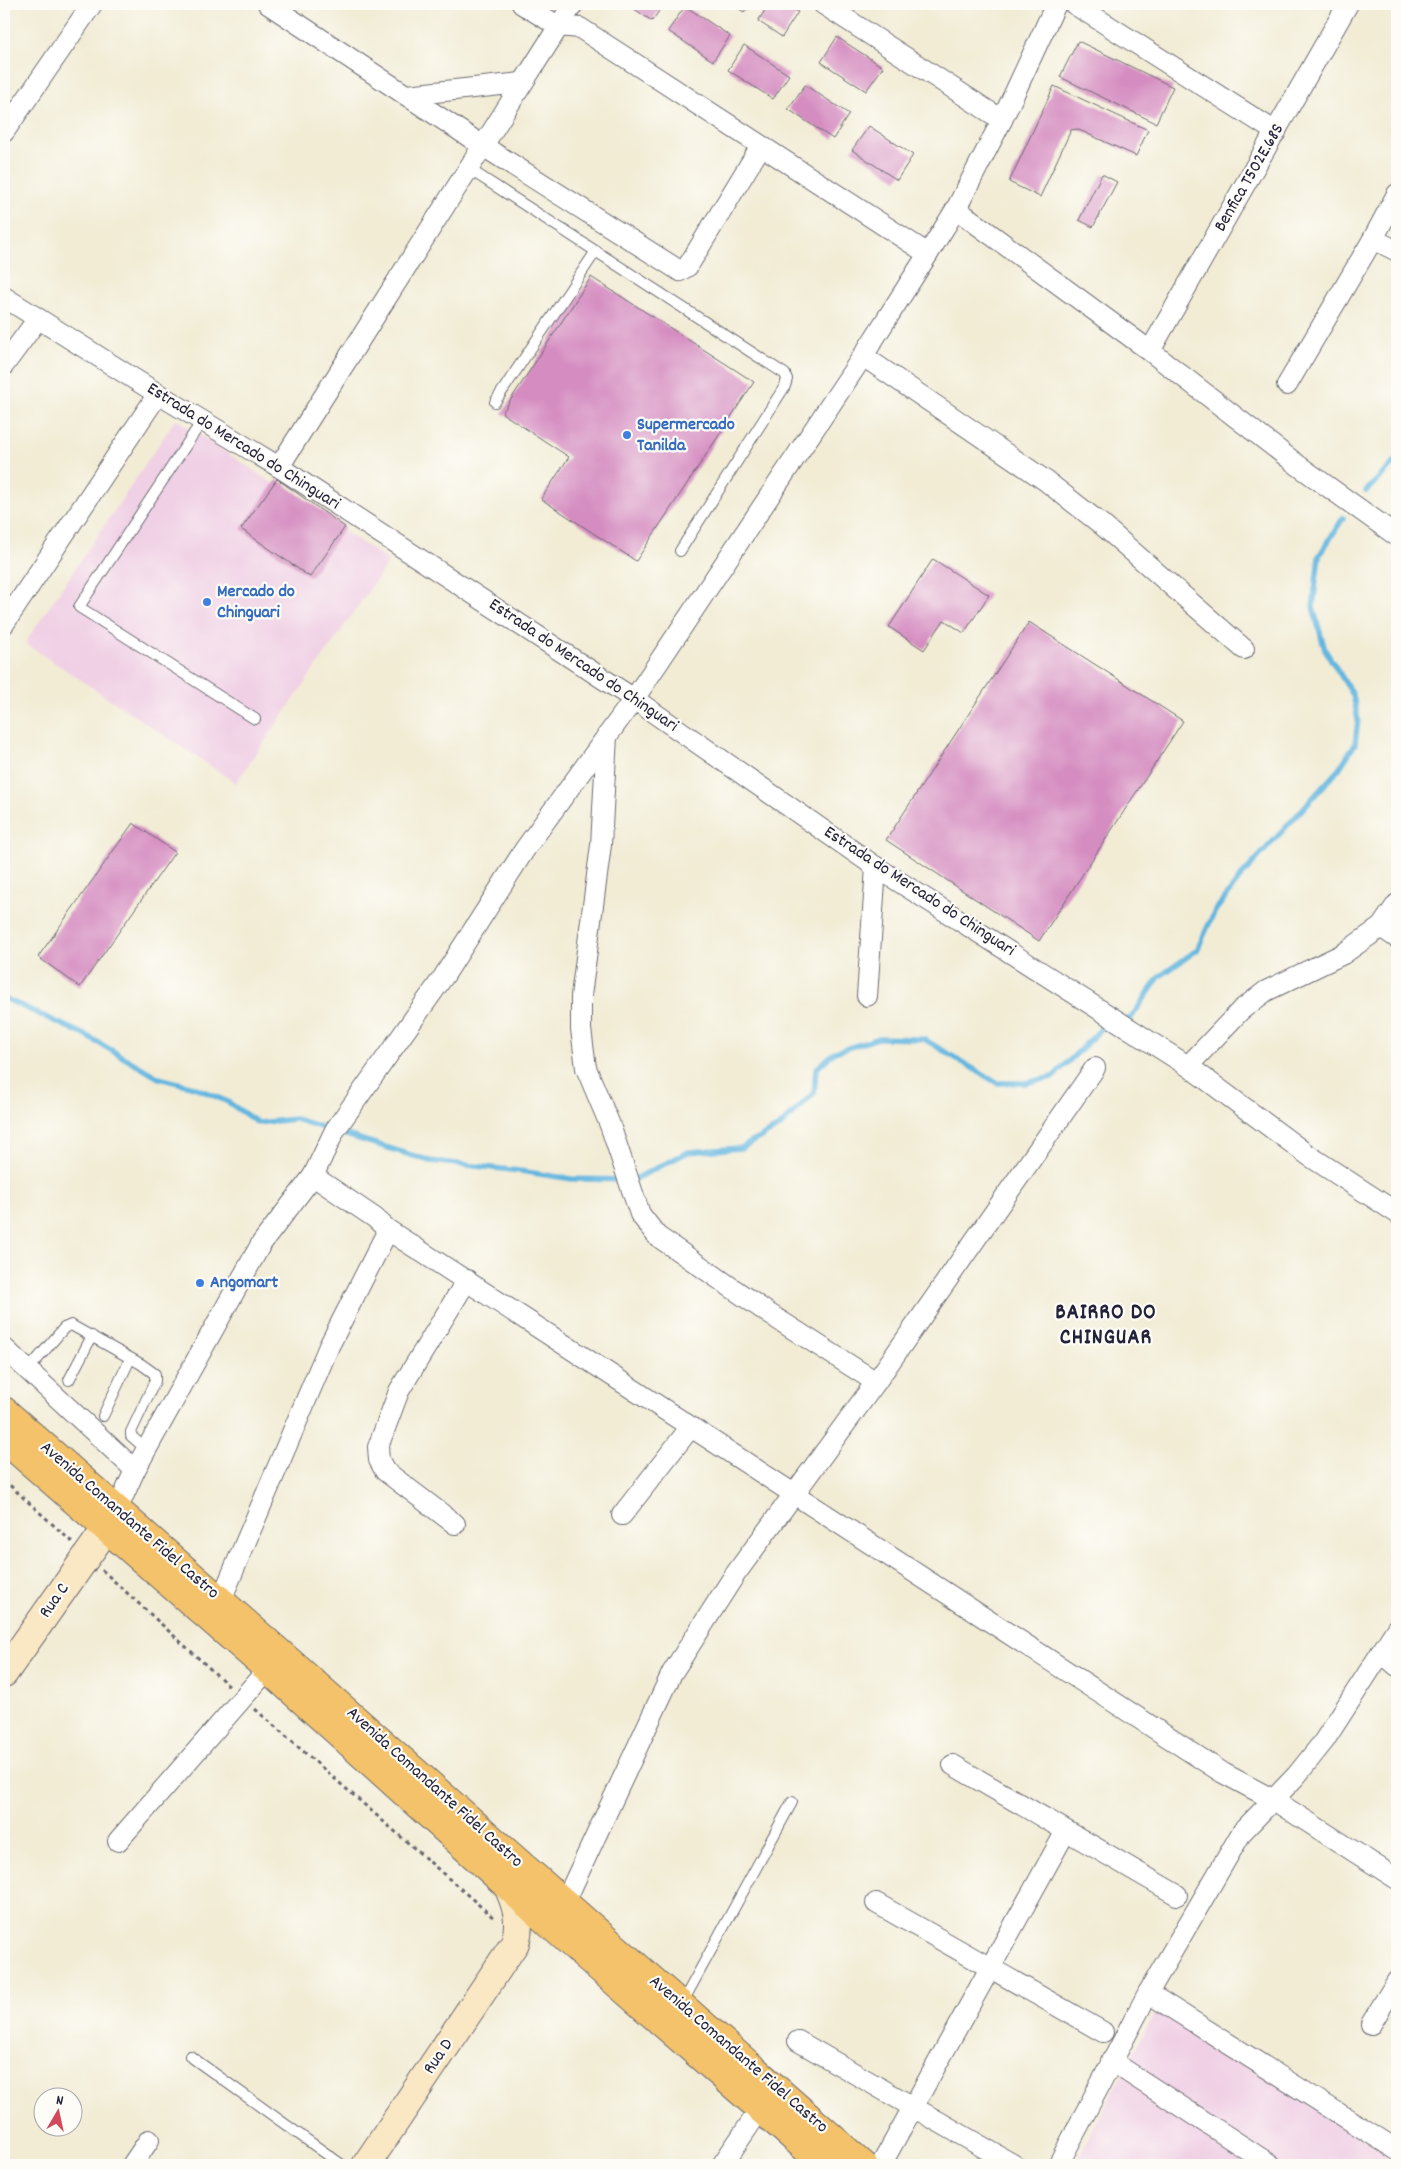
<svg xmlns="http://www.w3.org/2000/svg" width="1401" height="2169" font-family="Dekko,sans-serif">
	<rect width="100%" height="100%" fill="#fdfcf7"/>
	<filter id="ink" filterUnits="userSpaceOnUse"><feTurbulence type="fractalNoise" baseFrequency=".02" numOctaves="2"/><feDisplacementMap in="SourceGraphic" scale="10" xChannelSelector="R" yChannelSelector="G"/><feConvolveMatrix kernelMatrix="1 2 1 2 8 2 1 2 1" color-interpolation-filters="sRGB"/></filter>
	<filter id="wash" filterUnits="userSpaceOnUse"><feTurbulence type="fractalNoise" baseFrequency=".0096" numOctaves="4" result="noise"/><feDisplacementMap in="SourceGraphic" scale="20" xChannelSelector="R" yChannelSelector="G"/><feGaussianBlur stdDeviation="1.12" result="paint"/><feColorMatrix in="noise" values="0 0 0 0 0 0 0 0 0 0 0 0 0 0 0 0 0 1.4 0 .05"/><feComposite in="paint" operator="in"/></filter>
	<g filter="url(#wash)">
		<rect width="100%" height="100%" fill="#f2ecd5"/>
		<g fill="#f0d0e5">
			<polygon points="176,419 389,561 236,783 25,643"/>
			<polygon points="1157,2009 1397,2160 1397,2165 1074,2165"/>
		</g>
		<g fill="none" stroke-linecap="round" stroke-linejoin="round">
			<g stroke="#63b6df" stroke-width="5.5">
				<polyline points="1366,491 1397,460"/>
				<polyline points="4,998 87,1036 159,1078 194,1087 228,1102 258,1123 295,1119 430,1161 520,1171 572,1179 633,1180 688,1152 741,1148 779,1127 814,1093 816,1069 835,1052 879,1038 924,1039 997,1083 1025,1083 1053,1077 1103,1027 1113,1024"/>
				<polyline points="1124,1020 1131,1018 1159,977 1197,950 1215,911 1243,874 1339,769 1355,744 1358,720 1353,695 1325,650 1313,607 1319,556 1343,518"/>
			</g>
		</g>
		<g id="blocks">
			<g fill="#d58dc1">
				<polygon points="627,4 664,4 652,21"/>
				<polygon points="731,4 750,4 744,12"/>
				<polygon points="769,4 785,4 798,12 782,37 758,21"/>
				<polygon points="685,6 730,36 713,61 668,31"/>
				<polygon points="837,37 883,67 866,91 821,62"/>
				<polygon points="1078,41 1173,87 1156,123 1060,77"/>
				<polygon points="744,45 789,75 773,99 728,70"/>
				<polygon points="805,85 849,114 833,139 788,109"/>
				<polygon points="1054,86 1148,130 1136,156 1077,129 1071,130 1040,197 1009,182"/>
				<polygon points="869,126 913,155 897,180 852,150"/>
				<polygon points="1102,174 1117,182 1093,227 1079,220"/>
				<polygon points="591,277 754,382 636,561 541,499 569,457 502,413"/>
				<polygon points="277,479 345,527 310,577 241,529"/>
				<polygon points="933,559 989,595 964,633 944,620 924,650 889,627"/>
				<polygon points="1029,622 1183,721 1039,941 886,840"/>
				<polygon points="133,823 175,852 80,987 38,957"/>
			</g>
		</g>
	</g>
	<g filter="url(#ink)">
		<use href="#blocks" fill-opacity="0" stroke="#6b6971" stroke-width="1"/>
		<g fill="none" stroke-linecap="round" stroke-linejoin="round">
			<g stroke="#6b6971" stroke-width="12">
				<g id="lane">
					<polyline points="469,169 785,374 787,379 785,386 680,551"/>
					<polyline points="495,402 596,251"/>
					<polyline points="202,421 79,607 255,719"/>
					<polyline points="28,1370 64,1328 71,1325 141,1364 155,1374 155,1381 131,1432 131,1436 146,1449"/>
					<polyline points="69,1380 92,1336"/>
					<polyline points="103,1416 130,1359"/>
					<polyline points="681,2005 792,1802"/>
					<polyline points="190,2056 342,2165"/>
				</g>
			</g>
			<g stroke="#6b6971" stroke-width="22">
				<g id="street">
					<polyline points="268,4 483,146 680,271 688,266 761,146"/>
					<polyline points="522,4 558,26 580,28 928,254"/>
					<polyline points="823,4 1002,120"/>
					<polyline points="1074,4 1276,132"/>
					<polyline points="407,95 521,83"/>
					<polyline points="4,132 92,4"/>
					<polyline points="956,209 1150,351 1299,466 1397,536"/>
					<polyline points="1373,239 1397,251"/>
					<polyline points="4,297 158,394 279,467 634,699 876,867 1188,1066 1308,1155 1397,1213"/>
					<polyline points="1150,351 1348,4"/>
					<polyline points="863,356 1046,481 1101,524 1244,649"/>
					<polyline points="4,365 37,320"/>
					<polyline points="1287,385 1373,239 1397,194"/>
					<polyline points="279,467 573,4"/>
					<polyline points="4,624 158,394"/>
					<polyline points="607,736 601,845 581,996 581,1029 586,1068 610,1125 640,1214 657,1236 771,1315 876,1382"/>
					<polyline points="1381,927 1397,938"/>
					<polyline points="867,996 876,867"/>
					<polyline points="1188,1066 1241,1010 1266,991 1343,954 1381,927 1397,904"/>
					<polyline points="313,1176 375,1218 388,1230 1223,1773 1272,1799 1397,1879"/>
					<polyline points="4,1348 135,1470"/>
					<polyline points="117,1510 135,1470 261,1244 313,1176 335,1130 444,976 525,849 634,699 863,356 928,254 956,209 1002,120 1056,4"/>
					<polyline points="622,1515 690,1428"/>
					<polyline points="455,1524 385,1471 379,1460 378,1447 399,1391 467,1280"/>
					<polyline points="221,1600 329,1346 388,1230"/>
					<polyline points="1381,1652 1397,1666"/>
					<polyline points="953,1765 1177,1895"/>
					<polyline points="118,1841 268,1669"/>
					<polyline points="876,1903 1103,2032"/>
					<polyline points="564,1904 672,1673 734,1576 876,1382 1095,1068"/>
					<polyline points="1148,1993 1397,2150"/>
					<polyline points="1371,2024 1397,1981"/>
					<polyline points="798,2041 1014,2165"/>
					<polyline points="1111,2061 1271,2165"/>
					<polyline points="132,2165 149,2140"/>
					<polyline points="722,2165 761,2108"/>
					<polyline points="881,2165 1066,1831"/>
					<polyline points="1058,2165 1148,1993 1242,1832 1296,1776 1324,1741 1397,1628"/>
				</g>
			</g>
			<g stroke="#6b6971" stroke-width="30">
				<g id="secondary">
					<polyline points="4,1673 106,1529"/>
					<path d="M 366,2165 L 515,1943 C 522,1921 516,1904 507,1884"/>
				</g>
			</g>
			<g stroke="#6b6971" stroke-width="30">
				<g id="highway">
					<polyline points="4,1411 863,2165"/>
					<polyline points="4,1439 268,1669 573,1945 825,2165"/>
				</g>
			</g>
			<g stroke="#6b6971" stroke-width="3" stroke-dasharray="4 4" stroke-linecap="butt">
				<polyline points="4,1480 72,1542"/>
				<polyline points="102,1570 230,1687"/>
				<polyline points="255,1709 495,1919"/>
			</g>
			<use href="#lane" stroke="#fff" stroke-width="10"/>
			<use href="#street" stroke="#fff" stroke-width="20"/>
			<use href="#secondary" stroke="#fae7c3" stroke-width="28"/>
			<use href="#highway" stroke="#f3c26a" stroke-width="28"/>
		</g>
	</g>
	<g fill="#3f7fe0" stroke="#fdfcf7" stroke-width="2">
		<circle cx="627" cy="435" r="5"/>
		<circle cx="207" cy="602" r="5"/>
		<circle cx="200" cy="1283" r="5"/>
	</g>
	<g text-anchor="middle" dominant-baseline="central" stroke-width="4.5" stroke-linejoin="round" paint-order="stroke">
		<g font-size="18" fill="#22223b" stroke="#fdfcf7">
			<text transform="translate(1250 178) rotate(-60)">Benfica T502E.68S</text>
			<text transform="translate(243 447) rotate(32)">Estrada do Mercado do Chinguari</text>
			<text transform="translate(583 666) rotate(34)">Estrada do Mercado do Chinguari</text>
			<text transform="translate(919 892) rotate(33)">Estrada do Mercado do Chinguari</text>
			<text transform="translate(129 1521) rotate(41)">Avenida Comandante Fidel Castro</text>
			<text transform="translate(55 1601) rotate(-55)">Rua C</text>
			<text transform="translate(434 1788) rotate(42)">Avenida Comandante Fidel Castro</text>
			<text transform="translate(738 2055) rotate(41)">Avenida Comandante Fidel Castro</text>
			<text transform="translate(439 2057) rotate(-56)">Rua D</text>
		</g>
		<g font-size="18" font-weight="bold" fill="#366cbe" stroke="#fdfcf7" text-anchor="start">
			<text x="637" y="425">Supermercado<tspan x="637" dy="21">Tanilda</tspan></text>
			<text x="217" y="592">Mercado do<tspan x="217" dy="21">Chinguari</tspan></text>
			<text x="210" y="1283">Angomart</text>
		</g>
		<g font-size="22" font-weight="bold" letter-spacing="1" fill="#22223b" stroke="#fdfcf7">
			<text x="1106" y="1313">BAIRRO DO<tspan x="1106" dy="25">CHINGUAR</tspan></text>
		</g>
	</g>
	<rect width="1401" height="2169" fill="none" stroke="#fdfcf7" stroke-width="20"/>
	<g transform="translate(58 2112) rotate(9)"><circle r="24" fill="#fdfcf7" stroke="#a5a5ac"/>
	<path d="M0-4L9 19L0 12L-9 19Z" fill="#d1495b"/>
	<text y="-8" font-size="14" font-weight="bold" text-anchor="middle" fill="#22223b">N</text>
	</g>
</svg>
